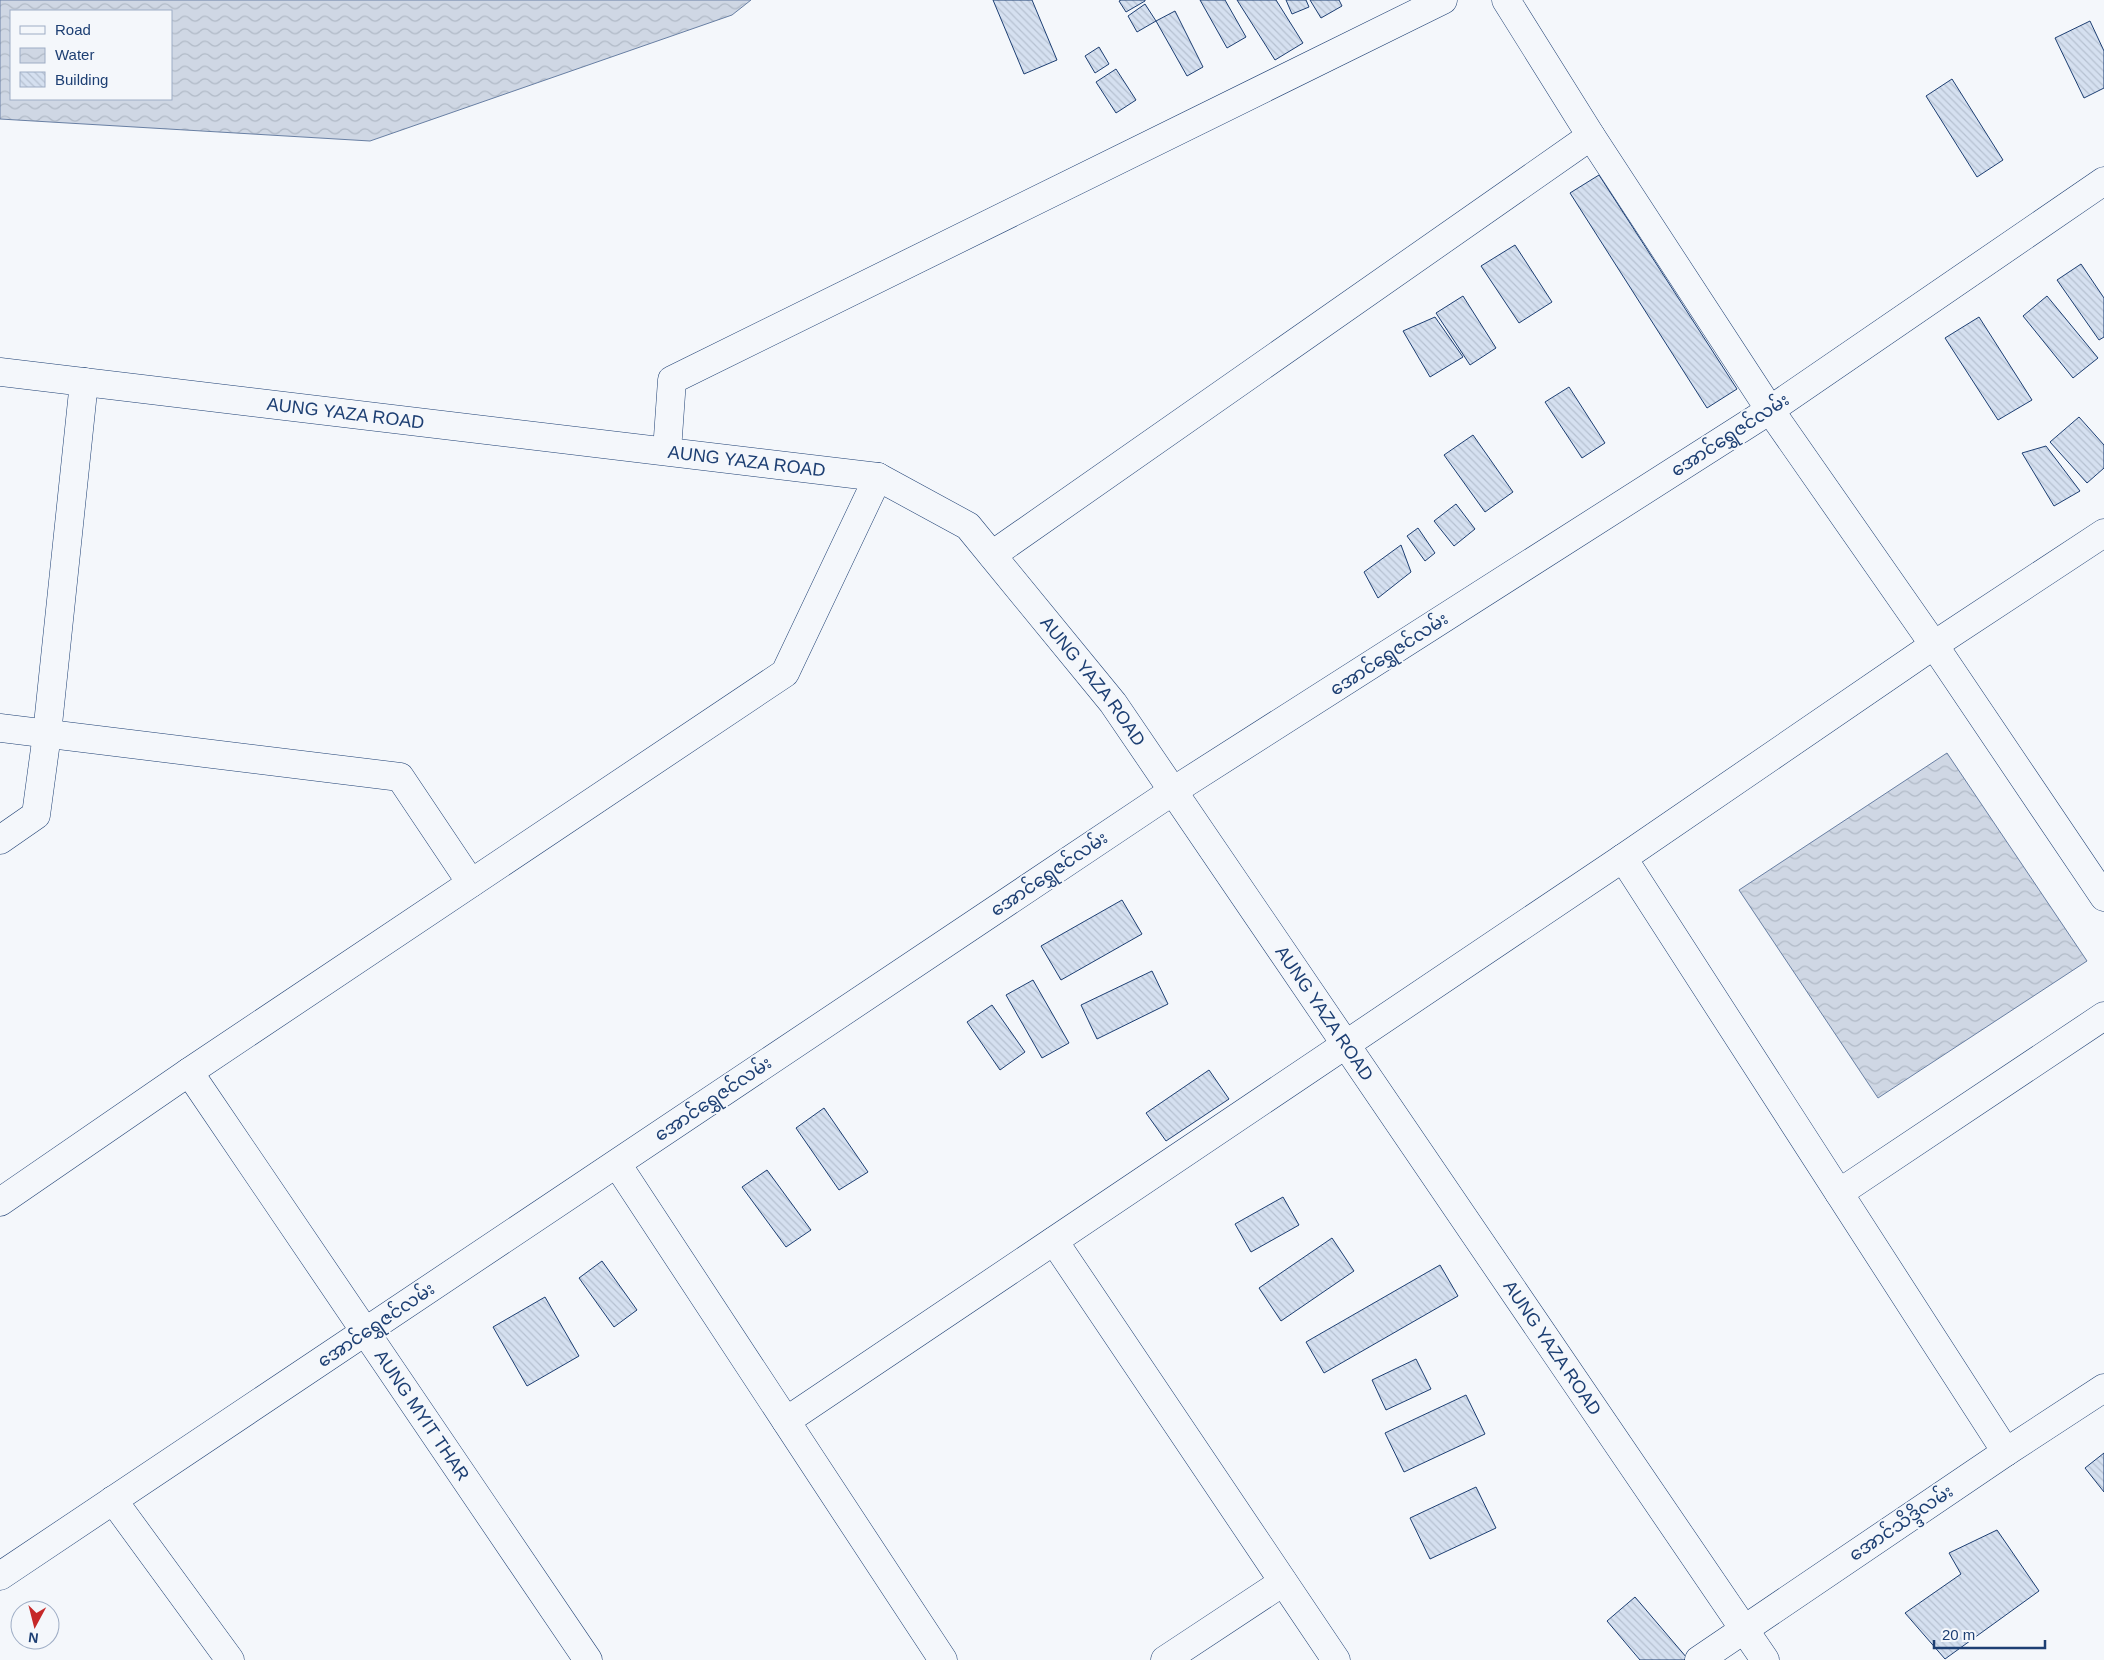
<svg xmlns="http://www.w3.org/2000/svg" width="2104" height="1660" font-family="Helvetica,'Noto Sans Myanmar',sans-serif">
	<defs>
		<pattern id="water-waves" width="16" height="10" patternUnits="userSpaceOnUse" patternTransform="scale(1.25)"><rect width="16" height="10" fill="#cfd7e4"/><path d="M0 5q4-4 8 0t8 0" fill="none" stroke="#b1bac7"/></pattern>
		<pattern id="building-back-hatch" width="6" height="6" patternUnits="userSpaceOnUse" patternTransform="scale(1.25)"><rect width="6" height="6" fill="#d5e0f0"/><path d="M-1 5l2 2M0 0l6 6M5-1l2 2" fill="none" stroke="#b6c1d1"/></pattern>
	</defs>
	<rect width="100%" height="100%" fill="#f4f7fb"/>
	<g fill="url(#water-waves)" stroke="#687fa3" fill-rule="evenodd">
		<path d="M 0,0 L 751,0 L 732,15 L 370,141 L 0,119 ZM 11,11 L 171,11 L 171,99 L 11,99 Z"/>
		<polygon points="1947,753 2087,961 1878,1098 1739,890"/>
	</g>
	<g fill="url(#building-back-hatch)" stroke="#1d3f73">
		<polygon points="993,0 1032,0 1057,60 1024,74"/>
		<polygon points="1121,0 1145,0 1145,1 1126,12 1119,1"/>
		<polygon points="1200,0 1225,0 1246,37 1227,48"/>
		<polygon points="1237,0 1276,0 1303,43 1275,60"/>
		<polygon points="1286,0 1306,0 1309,7 1292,14"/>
		<polygon points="1310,0 1339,0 1342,6 1321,18"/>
		<polygon points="1145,4 1156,21 1137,32 1128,16"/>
		<polygon points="1175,11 1203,67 1187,76 1156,21"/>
		<polygon points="2090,21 2104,51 2104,88 2084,98 2055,38"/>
		<polygon points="1099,47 1109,64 1095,73 1085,56"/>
		<polygon points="1116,69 1136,100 1116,113 1096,82"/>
		<polygon points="1952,79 2003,160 1977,177 1926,96"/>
		<polygon points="1599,175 1737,389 1707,408 1570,193"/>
		<polygon points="1515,245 1552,302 1519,323 1481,266"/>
		<polygon points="2081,264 2104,298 2104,337 2099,340 2057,280"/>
		<polygon points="1463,296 1496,348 1470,365 1436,313"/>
		<polygon points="2047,296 2098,358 2073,378 2023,316"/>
		<polygon points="1435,317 1463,357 1430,377 1403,331"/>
		<polygon points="1979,317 2032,400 1998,420 1945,338"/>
		<polygon points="1569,387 1605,443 1582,458 1545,402"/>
		<polygon points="2079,417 2104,445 2104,468 2087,483 2050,442"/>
		<polygon points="1473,435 1513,492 1485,512 1444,455"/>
		<polygon points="2046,446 2080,491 2054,506 2022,453"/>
		<polygon points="1456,504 1475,529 1454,546 1434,521"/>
		<polygon points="1418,528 1435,553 1425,561 1407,536"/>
		<polygon points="1401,545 1411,572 1378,598 1364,572"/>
		<polygon points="1122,900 1142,934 1061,980 1041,946"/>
		<polygon points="1152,971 1168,1004 1097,1039 1081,1005"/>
		<polygon points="1033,980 1069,1043 1042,1058 1006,995"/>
		<polygon points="992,1005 1025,1052 1000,1070 967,1022"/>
		<polygon points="1209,1070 1229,1099 1166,1141 1146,1113"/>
		<polygon points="824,1108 868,1172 839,1190 796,1128"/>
		<polygon points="767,1170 811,1230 786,1247 742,1187"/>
		<polygon points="1283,1197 1299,1225 1251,1252 1235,1224"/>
		<polygon points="1332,1238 1354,1271 1281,1321 1259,1288"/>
		<polygon points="602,1261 637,1310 614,1327 579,1278"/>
		<polygon points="1440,1265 1458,1296 1324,1373 1306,1342"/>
		<polygon points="545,1297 579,1356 527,1386 493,1327"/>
		<polygon points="1416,1359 1431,1389 1386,1410 1372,1380"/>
		<polygon points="1466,1395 1485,1434 1404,1472 1385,1433"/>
		<polygon points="2104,1453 2104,1492 2085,1468"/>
		<polygon points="1476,1487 1496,1528 1430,1559 1410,1518"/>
		<polygon points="1997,1530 2039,1591 1945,1659 1905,1613 1961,1574 1949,1553"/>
		<polygon points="1635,1597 1687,1658 1684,1660 1640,1660 1607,1621"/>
	</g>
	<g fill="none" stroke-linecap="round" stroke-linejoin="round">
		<g stroke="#1d3f73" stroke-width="29">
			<g id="minor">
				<polyline points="1506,0 1591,136 1770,410 1934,645 2104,897"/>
				<path id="s1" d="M 0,372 L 878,477 L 968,526 L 1113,703 L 1765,1660"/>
				<polyline points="667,451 672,380 1443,0"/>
				<polyline points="992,555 1591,136"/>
				<polyline points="0,728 400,777 471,883"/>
				<polyline points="0,840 36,815 47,734 84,382"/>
				<polyline points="1623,858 2006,1452"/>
				<path id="s2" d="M 189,1072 L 588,1660"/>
				<polyline points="617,1164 943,1660"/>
				<polyline points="1839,1193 2104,1016"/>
				<polyline points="0,1202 189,1072 785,673 878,477"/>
				<polyline points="1054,1241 1336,1660"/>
				<polyline points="786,1421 1623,858 1934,645 2104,533"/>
				<polyline points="113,1500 230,1660"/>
				<polyline points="0,1576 1173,791 1770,410 2104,181"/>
				<polyline points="1165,1660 1283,1582"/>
				<polyline points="1699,1660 2006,1452 2104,1388"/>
			</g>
		</g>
		<use href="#minor" stroke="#f4f7fb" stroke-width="28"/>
	</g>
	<g text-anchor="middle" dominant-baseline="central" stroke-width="4" stroke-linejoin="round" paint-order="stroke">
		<g font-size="18" fill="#1d3f73" stroke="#f4f7fb">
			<text stroke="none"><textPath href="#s1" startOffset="348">AUNG YAZA ROAD</textPath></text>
			<text transform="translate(1730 435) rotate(-33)">အောင်ရွှေဇင်လမ်း</text>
			<text stroke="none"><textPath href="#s1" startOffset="752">AUNG YAZA ROAD</textPath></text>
			<text transform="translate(1389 654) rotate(-33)">အောင်ရွှေဇင်လမ်း</text>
			<text stroke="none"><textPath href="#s1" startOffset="1186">AUNG YAZA ROAD</textPath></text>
			<text transform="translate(1049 874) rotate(-34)">အောင်ရွှေဇင်လမ်း</text>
			<text stroke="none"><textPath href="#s1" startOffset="1591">AUNG YAZA ROAD</textPath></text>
			<text transform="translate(713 1099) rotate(-34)">အောင်ရွှေဇင်လမ်း</text>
			<text transform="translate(376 1325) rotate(-34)">အောင်ရွှေဇင်လမ်း</text>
			<text stroke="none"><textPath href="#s1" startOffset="1996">AUNG YAZA ROAD</textPath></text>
			<text stroke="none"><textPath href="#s2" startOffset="415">AUNG MYIT THAR</textPath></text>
			<text transform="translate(1901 1523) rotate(-34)">အောင်သိဒ္ဒိလမ်း</text>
		</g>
	</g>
	<rect x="10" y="10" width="162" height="90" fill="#f4f7fb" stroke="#9eadc5"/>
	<rect x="20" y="26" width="25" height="8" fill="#f4f7fb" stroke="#9eadc5"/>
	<text x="55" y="35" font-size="15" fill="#1d3f73">Road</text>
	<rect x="20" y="48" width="25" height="15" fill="url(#water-waves)" stroke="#9eadc5"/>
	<text x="55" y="60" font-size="15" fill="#1d3f73">Water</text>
	<rect x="20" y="72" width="25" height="15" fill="url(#building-back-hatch)" stroke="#9eadc5"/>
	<text x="55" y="85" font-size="15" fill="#1d3f73">Building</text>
	<g transform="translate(35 1625) rotate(187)"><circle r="24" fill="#f4f7fb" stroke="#9eadc5"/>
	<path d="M0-4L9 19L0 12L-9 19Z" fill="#c62828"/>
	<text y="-8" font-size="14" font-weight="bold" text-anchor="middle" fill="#1d3f73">N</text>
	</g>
	<path d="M1934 1640v8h111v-8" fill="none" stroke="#1d3f73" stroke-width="2.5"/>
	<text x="1942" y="1640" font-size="15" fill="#1d3f73" stroke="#f4f7fb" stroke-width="4" paint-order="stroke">20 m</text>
</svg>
